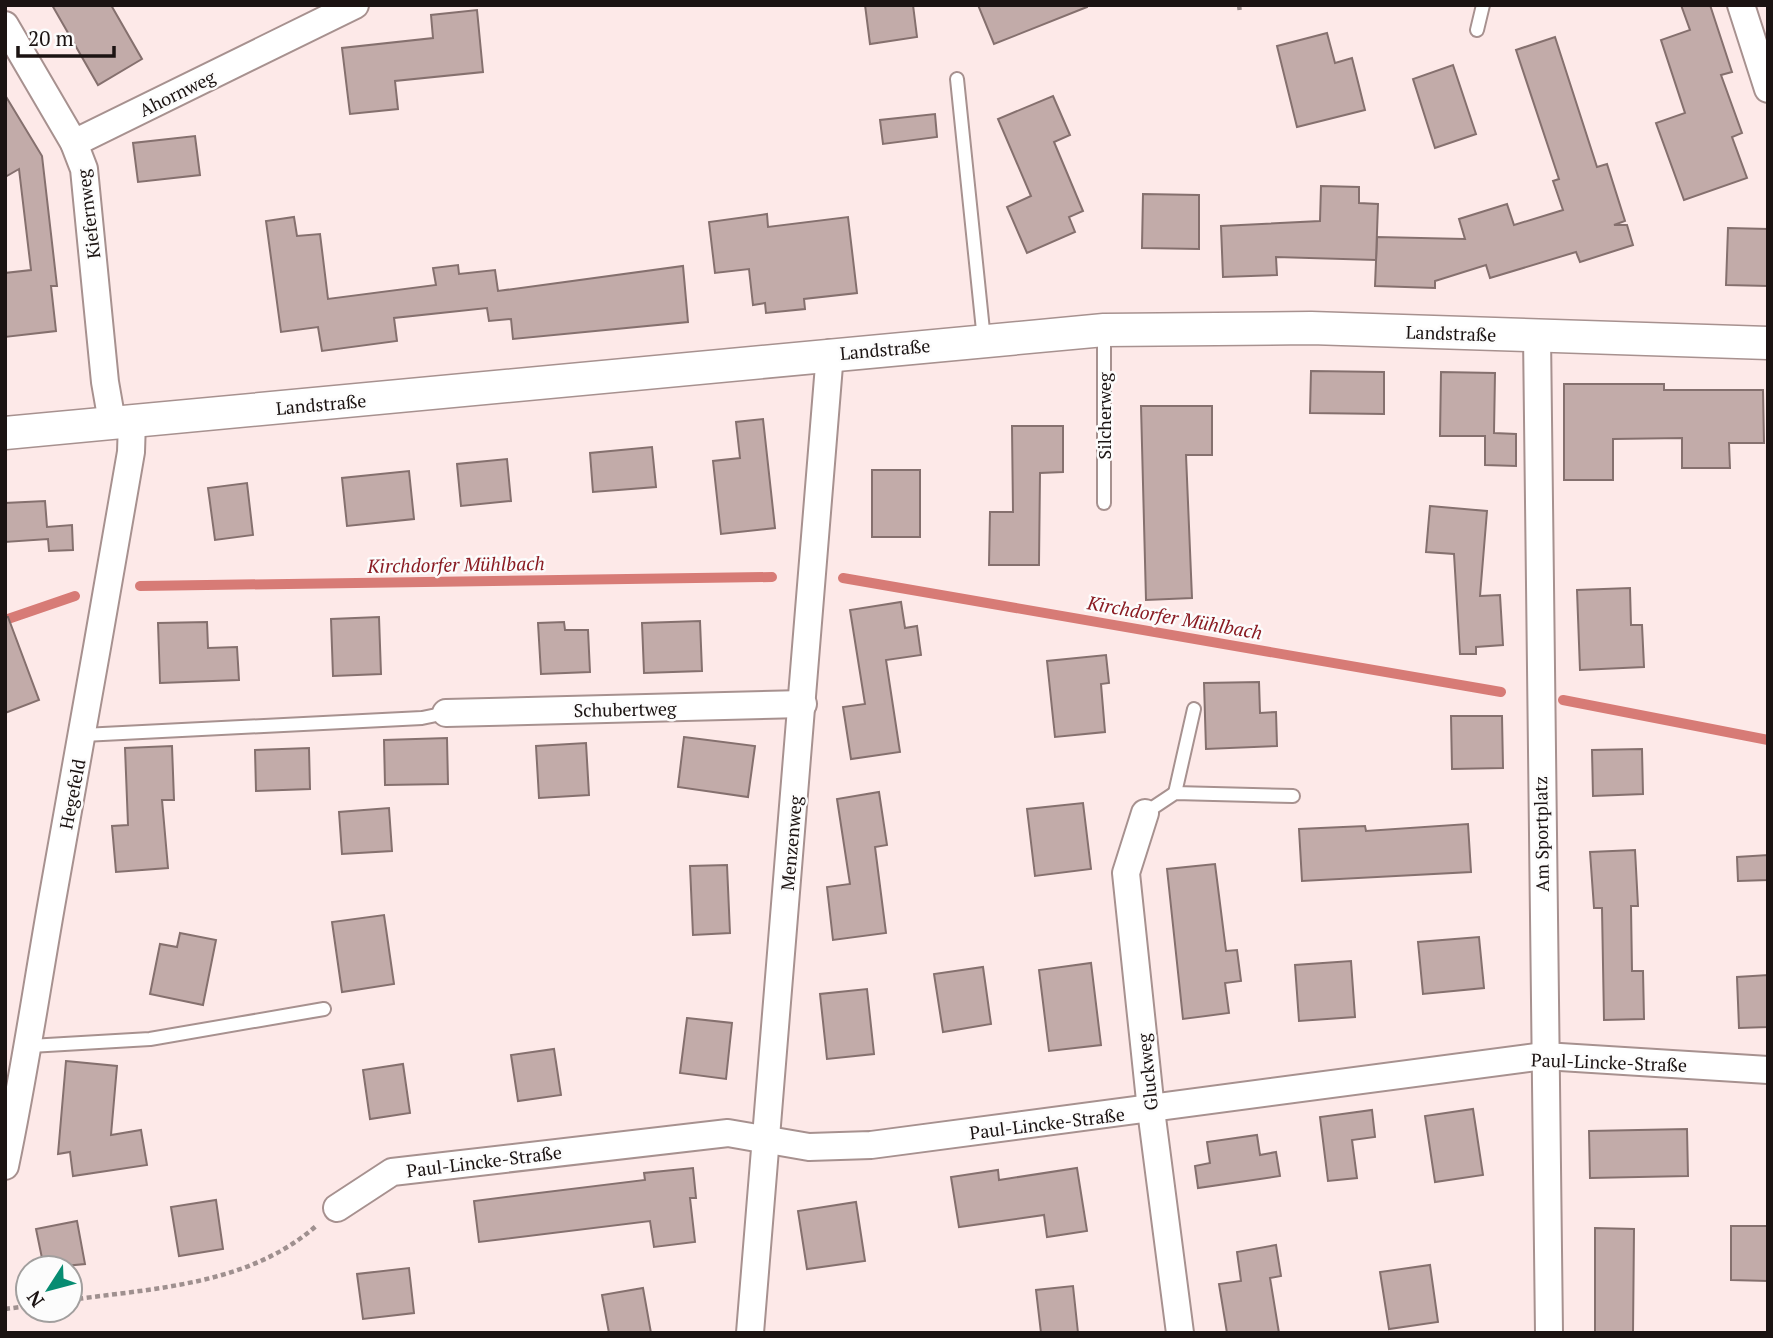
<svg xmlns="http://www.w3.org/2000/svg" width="1773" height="1338" font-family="'PT Serif',serif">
	<rect width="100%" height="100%" fill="#fde9e8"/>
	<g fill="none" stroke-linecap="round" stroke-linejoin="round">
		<g stroke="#d77b76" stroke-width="10">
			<polyline points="843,578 1501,692"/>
			<polyline points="140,586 772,577"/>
			<polyline points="5,620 75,596"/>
			<polyline points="1563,700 1768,740"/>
		</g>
	</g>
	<g fill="#c2aba9" stroke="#85706e" stroke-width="2">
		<polygon points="52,5 111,5 142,59 98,85"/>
		<polygon points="865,5 913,5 917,37 870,44"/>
		<polygon points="978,5 1087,5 1087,7 994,44"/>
		<polygon points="1681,5 1710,5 1732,72 1721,75 1742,133 1732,137 1747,178 1684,200 1656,123 1685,113 1661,40 1690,30"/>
		<polygon points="477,10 483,72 395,81 398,109 350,114 342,48 433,38 431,15"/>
		<polygon points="1327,33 1335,63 1352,58 1365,110 1297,127 1277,46"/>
		<polygon points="1555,37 1597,167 1607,164 1625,221 1614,225 1627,225 1633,245 1580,262 1576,252 1490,278 1486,265 1435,281 1435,288 1375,286 1377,237 1465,239 1459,219 1507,204 1514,225 1563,210 1553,181 1559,179 1516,50"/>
		<polygon points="1453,65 1476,134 1435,148 1413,79"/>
		<polygon points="5,95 42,156 57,286 51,286 56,331 5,337 5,273 31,270 19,169 5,177"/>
		<polygon points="1053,96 1070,135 1054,142 1083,211 1069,217 1075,232 1027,253 1007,207 1031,196 998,119"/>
		<polygon points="935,114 937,137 883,144 880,120"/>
		<polygon points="195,136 200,175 138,182 133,143"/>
		<polygon points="1321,186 1359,187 1359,203 1378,204 1376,260 1276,257 1277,275 1223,277 1221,226 1320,221"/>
		<polygon points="1143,194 1199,195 1199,249 1142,248"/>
		<polygon points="767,214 768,227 848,217 857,293 804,299 805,309 766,313 765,303 753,305 749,269 715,273 709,222"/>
		<polygon points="294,217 297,236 320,234 328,299 436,285 433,268 458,265 459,274 495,270 498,291 683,266 688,322 513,339 511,319 489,321 487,308 394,318 397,341 322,351 318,327 281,332 266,221"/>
		<polygon points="1728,228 1768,229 1768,286 1726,285"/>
		<polygon points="1311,371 1384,372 1384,414 1310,413"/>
		<polygon points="1441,372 1495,373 1494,433 1516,434 1516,466 1485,465 1485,436 1440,436"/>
		<polygon points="1564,384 1664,384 1664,390 1763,390 1764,443 1729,443 1730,468 1682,468 1682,438 1613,439 1613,480 1564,480"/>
		<polygon points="1141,406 1212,406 1212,455 1186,455 1192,598 1146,600"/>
		<polygon points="763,419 775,528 721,534 713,461 740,458 736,422"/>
		<polygon points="1012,426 1063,426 1063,472 1040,473 1039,565 989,565 990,512 1013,512"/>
		<polygon points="652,447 656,487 593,492 590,453"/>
		<polygon points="507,459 511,501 461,506 457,464"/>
		<rect x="872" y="470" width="48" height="67"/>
		<polygon points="409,471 414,519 347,526 342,478"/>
		<polygon points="247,483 253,535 215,540 208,488"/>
		<polygon points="45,501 47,527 72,525 73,550 49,551 48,539 5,542 5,503"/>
		<polygon points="1430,506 1487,511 1480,596 1500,595 1503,645 1476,647 1476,654 1460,654 1454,554 1426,552"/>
		<polygon points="1630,588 1631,625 1642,625 1644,667 1580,670 1577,590"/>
		<polygon points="901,602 905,628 917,626 921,655 886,660 900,752 851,759 843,707 865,704 850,610"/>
		<polygon points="5,617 8,617 39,700 5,713"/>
		<polygon points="379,617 381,674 333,676 331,619"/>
		<polygon points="700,621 702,671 644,673 642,623"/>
		<polygon points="207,622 208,648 237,647 239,680 160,683 158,623"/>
		<polygon points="564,622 565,630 588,630 590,672 541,674 538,623"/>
		<polygon points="1106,655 1109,683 1101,684 1105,732 1055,737 1047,661"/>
		<polygon points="1259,682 1260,713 1276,712 1277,746 1206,749 1204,683"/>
		<polygon points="1451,716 1502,716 1503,768 1452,769"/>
		<polygon points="684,737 755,746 748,797 678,787"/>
		<polygon points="447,738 448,784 385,785 384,740"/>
		<polygon points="586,743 589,795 539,798 536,746"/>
		<polygon points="172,746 174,800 162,800 168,868 116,872 112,826 128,825 125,748"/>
		<polygon points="309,748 310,789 256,791 255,750"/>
		<polygon points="1642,749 1643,794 1593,796 1592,750"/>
		<polygon points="879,792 887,845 875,847 886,933 833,940 827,887 850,884 837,799"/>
		<polygon points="1083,803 1091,869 1035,876 1027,809"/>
		<polygon points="389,808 392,851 342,854 339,812"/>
		<polygon points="1468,824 1471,872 1302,881 1299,829 1365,826 1366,831"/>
		<polygon points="1635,850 1638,906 1631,906 1632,971 1643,971 1644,1019 1604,1020 1602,908 1594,908 1590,852"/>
		<polygon points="1768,855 1768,880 1738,881 1737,857"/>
		<polygon points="1215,864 1226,951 1237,950 1241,981 1225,983 1229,1013 1183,1019 1167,869"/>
		<polygon points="727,865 730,933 693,935 690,866"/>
		<polygon points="384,915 394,984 342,992 332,922"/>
		<polygon points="180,933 216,940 203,1005 150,994 160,944 177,947"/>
		<polygon points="1479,937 1484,988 1423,994 1418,942"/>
		<polygon points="1351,961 1355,1017 1299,1021 1295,965"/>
		<polygon points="1091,963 1101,1045 1049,1051 1039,970"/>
		<polygon points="983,967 991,1024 943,1032 934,974"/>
		<polygon points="1768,975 1768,1027 1739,1028 1737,977"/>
		<polygon points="867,989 874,1054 827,1059 820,994"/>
		<polygon points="687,1018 732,1023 726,1079 680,1073"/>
		<polygon points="554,1049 561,1095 518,1101 511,1055"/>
		<polygon points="66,1061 117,1066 111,1135 141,1130 147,1165 73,1176 70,1152 58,1154"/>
		<polygon points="403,1064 410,1113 370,1119 363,1070"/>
		<polygon points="1473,1109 1483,1175 1435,1182 1425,1116"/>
		<polygon points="1372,1110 1375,1137 1352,1140 1357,1178 1328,1181 1320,1117"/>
		<polygon points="1687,1129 1688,1176 1590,1178 1589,1131"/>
		<polygon points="1257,1135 1260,1155 1276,1152 1280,1176 1198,1188 1195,1166 1210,1163 1207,1142"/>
		<polygon points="693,1168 696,1198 690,1198 695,1242 654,1247 650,1221 479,1242 474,1201 645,1180 644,1173"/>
		<polygon points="1077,1168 1087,1231 1047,1237 1044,1215 959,1227 951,1177 998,1170 999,1180"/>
		<polygon points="216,1200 223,1249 179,1256 171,1207"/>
		<polygon points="856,1202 865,1261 807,1269 798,1211"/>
		<polygon points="77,1221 85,1264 44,1268 36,1229"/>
		<polygon points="1731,1226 1768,1226 1768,1281 1731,1280"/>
		<polygon points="1595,1228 1634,1229 1633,1333 1595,1333"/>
		<polygon points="1276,1245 1281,1276 1270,1278 1279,1333 1227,1333 1219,1284 1241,1281 1237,1252"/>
		<polygon points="1430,1265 1438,1322 1389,1329 1380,1272"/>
		<polygon points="409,1268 414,1313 363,1319 357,1274"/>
		<polygon points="1073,1286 1078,1333 1041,1333 1036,1290"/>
		<polygon points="643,1288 651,1333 609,1333 602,1295"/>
	</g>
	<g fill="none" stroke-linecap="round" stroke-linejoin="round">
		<g stroke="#a7918f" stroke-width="16">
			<g id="service">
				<polyline points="1477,30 1483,5"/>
				<polyline points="957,79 984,340"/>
				<polyline points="1104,330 1104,503"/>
				<polyline points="83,735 422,718 446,713"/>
				<polyline points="1175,793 1194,709"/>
				<polyline points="1145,813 1175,793 1293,796"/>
				<polyline points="30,1046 150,1039 324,1009"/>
			</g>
		</g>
		<g stroke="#a7918f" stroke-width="30">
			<g id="minor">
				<polyline points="1741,5 1768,89"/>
				<polyline points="5,25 74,143 84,169 105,382 112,422"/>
				<polyline points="74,143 355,5"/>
				<polyline points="1537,335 1549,1333"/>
				<polyline points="446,713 803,704"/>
				<polyline points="1145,813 1126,873 1151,1110 1180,1333"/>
				<path d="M 5,1166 C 24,1076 37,985 53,895 C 79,747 106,600 131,452 L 132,421"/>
				<polyline points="337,1208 392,1172 728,1133 809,1147 871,1145 1544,1056 1768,1070"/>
				<polyline points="750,1333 830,353"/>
			</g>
		</g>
		<g stroke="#a7918f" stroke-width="35">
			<polyline id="tertiary" points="5,433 1104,330 1311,328 1768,343"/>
		</g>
		<g stroke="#9f908f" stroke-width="4.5" stroke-dasharray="5 3.5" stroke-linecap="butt">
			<polyline points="1239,5 1240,13"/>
			<path d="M 70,1300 C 155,1288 249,1285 316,1226"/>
			<polyline points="5,1309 28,1306"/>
		</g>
		<use href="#service" stroke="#fff" stroke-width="12"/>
		<use href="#minor" stroke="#fff" stroke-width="26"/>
		<use href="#tertiary" stroke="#fff" stroke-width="32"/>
	</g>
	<g text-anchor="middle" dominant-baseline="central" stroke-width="5" stroke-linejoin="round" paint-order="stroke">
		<g font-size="18" fill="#1b1312" stroke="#fcfcfc">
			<text transform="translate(177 93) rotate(-26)">Ahornweg</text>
			<text transform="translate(88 214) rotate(-97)">Kiefernweg</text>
			<text transform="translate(1451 333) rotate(2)">Landstraße</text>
			<text transform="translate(885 349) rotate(-5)">Landstraße</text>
			<text transform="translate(321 404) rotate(-5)">Landstraße</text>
			<text transform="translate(1104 416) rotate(-90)">Silcherweg</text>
			<text transform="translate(625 709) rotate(-1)">Schubertweg</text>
			<text transform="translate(72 794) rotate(-79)">Hegefeld</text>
			<text transform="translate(1541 834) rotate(-91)">Am Sportplatz</text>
			<text transform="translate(791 843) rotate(-85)">Menzenweg</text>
			<text transform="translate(1609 1062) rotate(2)">Paul-Lincke-Straße</text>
			<text transform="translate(1147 1072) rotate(-96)">Gluckweg</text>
			<text transform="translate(1047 1123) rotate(-7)">Paul-Lincke-Straße</text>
			<text transform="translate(484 1161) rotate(-7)">Paul-Lincke-Straße</text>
		</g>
		<g font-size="19" font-style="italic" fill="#8a1b22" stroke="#fcfcfc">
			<text transform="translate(456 564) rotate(-1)">Kirchdorfer Mühlbach</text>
			<text transform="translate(1175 617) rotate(10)">Kirchdorfer Mühlbach</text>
		</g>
	</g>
	<rect width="1773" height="1338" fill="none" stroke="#1b1312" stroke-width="14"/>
	<g transform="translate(49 1289) rotate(234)"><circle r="33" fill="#fcfcfc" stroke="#a29f9e" stroke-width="2"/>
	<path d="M0-5L12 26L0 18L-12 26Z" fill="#078c72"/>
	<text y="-10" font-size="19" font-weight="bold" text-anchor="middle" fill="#1b1312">N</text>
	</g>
	<path d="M18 46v10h96v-10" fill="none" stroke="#1b1312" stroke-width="3.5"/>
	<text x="28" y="46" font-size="21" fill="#1b1312" stroke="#fcfcfc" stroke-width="5" paint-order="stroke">20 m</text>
</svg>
